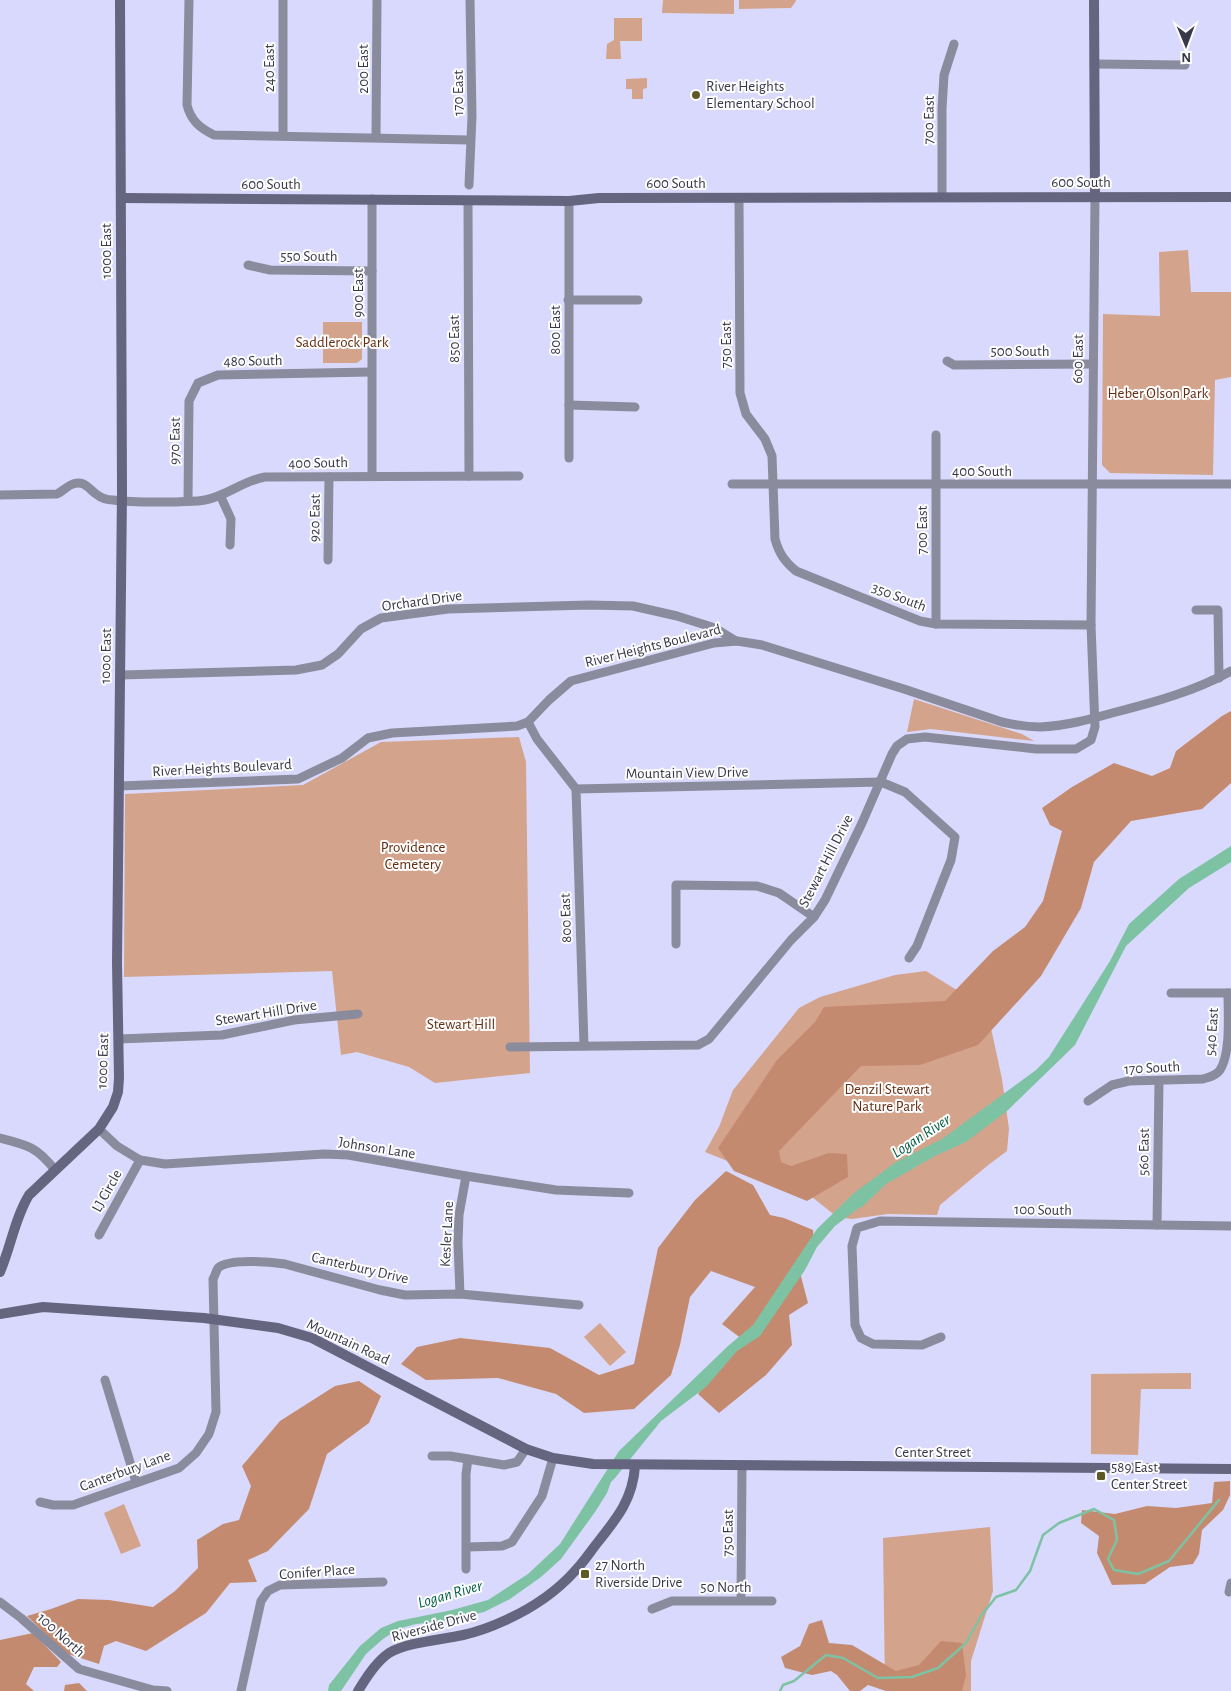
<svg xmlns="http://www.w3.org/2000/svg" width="1231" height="1691" font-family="'Alegreya Sans',sans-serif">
	<rect width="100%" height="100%" fill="#d9d9fd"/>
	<g fill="#d4a38c">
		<polygon points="663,0 734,0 734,14 662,13"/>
		<polygon points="739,0 796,0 796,1 791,8 739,9"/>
		<polygon points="614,18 642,18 642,41 620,41 621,59 606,59 607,44 614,40"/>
		<polygon points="647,78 647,88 643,89 643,99 632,99 632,89 626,89 626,79"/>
		<polygon points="1188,250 1191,292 1231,292 1231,377 1215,380 1213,475 1110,473 1102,465 1103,314 1160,316 1159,252"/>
		<polygon points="323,322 362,322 362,359 357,363 323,363"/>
		<polygon points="914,699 1022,734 1034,741 931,729 907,732"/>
		<polygon points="519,737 526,762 530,1073 435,1083 409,1067 357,1052 341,1055 332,971 124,977 125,794 303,785 381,742"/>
		<polygon points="926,971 955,989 974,991 991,1028 1002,1079 1009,1129 1007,1151 987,1166 940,1205 937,1215 888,1214 852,1219 837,1217 807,1193 705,1152 719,1127 733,1090 799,1008 820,997 895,975"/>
		<polygon points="600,1323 626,1352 610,1366 584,1337"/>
		<polygon points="1191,1373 1191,1389 1141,1389 1138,1455 1091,1454 1091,1374"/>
		<polygon points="124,1504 141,1546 121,1554 104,1513"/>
		<polygon points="990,1527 993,1591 971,1661 971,1691 885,1691 883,1538"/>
	</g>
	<g fill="#c48a6f">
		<polygon points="1231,711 1231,783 1202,809 1131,821 1094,862 1081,908 1041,976 978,1045 920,1065 861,1066 779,1151 781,1162 791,1166 829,1153 847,1154 848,1177 807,1201 734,1171 718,1148 777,1060 815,1022 824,1007 945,1001 993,951 1025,927 1043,901 1062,831 1050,825 1042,808 1072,787 1114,763 1152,776 1170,768 1176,751 1222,716"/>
		<polygon points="726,1171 753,1185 770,1215 784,1218 813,1230 814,1244 798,1265 808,1303 789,1315 792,1345 766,1375 719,1413 698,1394 742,1339 722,1324 755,1287 711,1271 690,1297 680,1345 671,1375 634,1409 584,1413 556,1394 498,1378 426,1380 401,1364 417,1347 460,1338 550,1348 599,1375 634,1364 658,1248 695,1200"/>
		<polygon points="359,1381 381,1396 369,1423 327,1454 309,1509 268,1551 248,1560 257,1582 230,1583 206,1613 146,1651 116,1641 104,1646 99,1664 65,1653 27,1616 51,1609 78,1599 109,1600 153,1607 175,1591 198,1568 197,1540 223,1524 239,1520 251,1486 242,1466 280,1421 335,1386"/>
		<polygon points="1230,1481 1230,1495 1223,1510 1202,1530 1199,1554 1193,1564 1170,1567 1145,1584 1112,1585 1097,1553 1099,1536 1081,1523 1082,1510 1115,1514 1147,1506 1176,1508 1212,1503 1214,1482"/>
		<polygon points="822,1620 829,1643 852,1645 896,1671 919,1665 941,1641 962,1643 966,1675 962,1691 886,1691 868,1685 860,1691 850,1691 837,1675 831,1671 812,1675 785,1668 781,1657 800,1646 809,1624"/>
		<polygon points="33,1633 61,1662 57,1667 34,1667 26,1684 34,1691 0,1691 0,1640"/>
		<polygon points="79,1683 87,1691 64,1691 65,1685"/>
	</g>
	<polygon fill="#7ec2a4" points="1231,846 1231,862 1189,888 1126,946 1075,1045 1007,1111 966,1142 935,1156 886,1184 862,1207 859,1208 835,1226 817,1247 805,1270 760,1336 737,1351 706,1387 661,1421 615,1478 611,1482 607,1493 595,1512 561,1559 541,1577 510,1599 484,1612 445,1621 416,1624 398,1629 383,1639 366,1654 341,1691 328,1691 329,1685 360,1646 381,1628 398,1621 452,1610 488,1600 528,1574 560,1544 619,1451 728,1346 753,1325 817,1229 854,1193 896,1162 942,1139 1036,1070 1049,1057 1110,961 1129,924 1179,879"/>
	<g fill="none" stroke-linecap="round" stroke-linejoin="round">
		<polyline stroke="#7ec2a4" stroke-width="2.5" points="780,1691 783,1685 794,1681 826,1655 843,1658 878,1678 912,1677 938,1668 966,1643 981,1616 996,1597 1016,1590 1030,1571 1043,1535 1059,1523 1094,1509 1114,1520 1117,1540 1108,1559 1114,1570 1138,1574 1169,1561 1219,1500"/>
		<g stroke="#8b8b9e" stroke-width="9">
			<path d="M 189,0 L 187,105 C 191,121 200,128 214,135 L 470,140"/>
			<polyline points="1094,64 1185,65"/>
			<polyline points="283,136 283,0"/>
			<polyline points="376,137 377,0"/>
			<polyline points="469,185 472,116 470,0"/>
			<polyline points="942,197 942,109 944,75 954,44"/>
			<path d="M 739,198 L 740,393 L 746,414 L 765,439 L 772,456 L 775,539 C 779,553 784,561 796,571 L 920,621 L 936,624 L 1091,625"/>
			<polyline points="468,201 469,476"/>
			<polyline points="569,201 569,458"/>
			<polyline points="248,265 270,270 372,271"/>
			<polyline points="568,300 638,300"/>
			<polyline points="947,361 954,365 1093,364"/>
			<polyline points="569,405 635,407"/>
			<polyline points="936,435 936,624"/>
			<polyline points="372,476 372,199"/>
			<polyline points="732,484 1231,484"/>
			<path d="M 0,495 L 57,494 C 63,491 67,486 73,484 C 84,480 88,488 96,494 C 101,498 107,500 113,500 C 134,503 154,502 175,502 C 184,501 196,502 205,500 C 227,496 244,480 265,477 L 519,476"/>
			<polyline points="220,495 231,519 230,545"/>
			<polyline points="188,501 189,401 198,383 218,375 371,372"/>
			<polyline points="328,560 329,477"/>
			<polyline points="1196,610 1218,610 1219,678"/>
			<polyline points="121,675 296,670 322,665 338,654 361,629 381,618 448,609 589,605 633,606 677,616 715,628 736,641"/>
			<polyline points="528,722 537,739 576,789 881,782 905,792 955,837 951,860 917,946 909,958"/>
			<path d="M 119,786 L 298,779 L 342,758 L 368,738 L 392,733 L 517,726 L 528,722 L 549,700 L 571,681 L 714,643 L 737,641 L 762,645 L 904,689 L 1002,722 C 1015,725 1027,727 1040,727 C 1066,726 1091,719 1116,712 C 1155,702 1195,691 1231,671"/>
			<polyline points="576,789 584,1046"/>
			<polyline points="676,944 676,885 757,886 779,893 814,917"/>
			<polyline points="1171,993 1231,993"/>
			<polyline points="119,1039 222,1035 294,1020 358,1014"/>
			<polyline points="510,1047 698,1045 709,1039 791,940 814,917 825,900 862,823 892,754 897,746 907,739 925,737 1036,749 1076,749 1091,740 1095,727 1091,625 1095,197"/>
			<path d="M 1088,1101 L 1112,1085 L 1129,1081 L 1203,1079 C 1209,1077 1216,1076 1220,1070 C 1231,1053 1228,1014 1228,993"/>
			<polyline points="99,1129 117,1146 140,1160 165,1164 324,1154 348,1155 466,1176 556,1190 629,1193"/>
			<path d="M 0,1138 C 28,1145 37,1147 55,1170"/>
			<polyline points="1157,1225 1159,1081"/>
			<polyline points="99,1235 140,1160"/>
			<polyline points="460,1294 458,1242 459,1215 466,1176"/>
			<polyline points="941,1337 922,1345 873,1344 861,1338 855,1325 852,1246 857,1228 880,1221 1231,1226"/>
			<polyline points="105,1380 136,1482"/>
			<polyline points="432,1456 450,1456 504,1465 517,1462 526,1449"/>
			<path d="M 40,1502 L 53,1505 L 73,1505 L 179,1468 L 196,1453 L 209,1434 L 216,1412 L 213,1279 C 215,1276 216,1271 218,1268 C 229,1258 271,1262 285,1264 L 380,1290 L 405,1295 L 460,1294 L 579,1305"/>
			<polyline points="467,1547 502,1546 512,1542 542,1496 553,1458"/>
			<polyline points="466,1569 466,1474 468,1459"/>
			<polyline points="1229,1592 1231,1583"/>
			<polyline points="741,1600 742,1466"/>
			<polyline points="0,1602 21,1618 79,1669 153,1690 167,1691"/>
			<polyline points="652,1609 672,1601 772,1601"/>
			<polyline points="241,1691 261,1601 268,1591 280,1585 383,1582"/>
		</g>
		<g stroke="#65657f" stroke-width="10">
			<polyline points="1094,0 1095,197"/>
			<polyline points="121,198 569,201 599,198 1231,197"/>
			<path d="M 0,1272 C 11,1246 15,1218 29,1195 L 99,1129 L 113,1107 L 118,1092 L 119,1078 L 117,963 L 122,492 L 120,0"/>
			<polyline points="0,1314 43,1307 204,1318 278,1328 312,1338 526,1449 553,1458 593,1464 1231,1469"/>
			<path d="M 358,1691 C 366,1678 376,1662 389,1653 C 408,1642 441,1640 463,1635 C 477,1632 493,1626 506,1620 C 530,1609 556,1592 574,1572 C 583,1563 590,1552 598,1542 C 618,1517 633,1498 635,1466"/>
		</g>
	</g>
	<g fill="#5e5a27" stroke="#fdfdfd" stroke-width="2">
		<circle cx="696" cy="95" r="5"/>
		<rect x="1096" y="1471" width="10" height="10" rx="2.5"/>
		<rect x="580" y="1569" width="10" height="10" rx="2.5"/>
	</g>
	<g text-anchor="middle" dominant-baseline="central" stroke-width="4" stroke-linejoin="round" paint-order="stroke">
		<g font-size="15" fill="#39384a" stroke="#fdfdfd">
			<text transform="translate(269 68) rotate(-90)">240 East</text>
			<text transform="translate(363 69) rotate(-90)">200 East</text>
			<text transform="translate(458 93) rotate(-90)">170 East</text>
			<text transform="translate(929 120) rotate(-89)">700 East</text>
			<text x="1081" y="182">600 South</text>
			<text x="676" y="183">600 South</text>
			<text x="271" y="184">600 South</text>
			<text transform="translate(106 251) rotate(-90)">1000 East</text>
			<text x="309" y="256">550 South</text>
			<text transform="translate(358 293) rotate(-90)">900 East</text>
			<text transform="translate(555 330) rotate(-90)">800 East</text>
			<text transform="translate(454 339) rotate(-90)">850 East</text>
			<text transform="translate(726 345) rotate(-90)">750 East</text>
			<text x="1020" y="351">500 South</text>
			<text transform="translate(1078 359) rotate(-89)">600 East</text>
			<text transform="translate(253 361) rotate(-1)">480 South</text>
			<text transform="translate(175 441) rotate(-89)">970 East</text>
			<text transform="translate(318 463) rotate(-1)">400 South</text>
			<text x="982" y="471">400 South</text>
			<text transform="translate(315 518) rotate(-89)">920 East</text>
			<text transform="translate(922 530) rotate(-90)">700 East</text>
			<text transform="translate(899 597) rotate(21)">350 South</text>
			<text transform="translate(422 601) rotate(-8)">Orchard Drive</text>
			<text transform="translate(653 646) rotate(-14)">River Heights Boulevard</text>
			<text transform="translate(106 656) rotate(-89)">1000 East</text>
			<text transform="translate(222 768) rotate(-3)">River Heights Boulevard</text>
			<text transform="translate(687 773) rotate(-1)">Mountain View Drive</text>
			<text transform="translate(826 861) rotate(-63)">Stewart Hill Drive</text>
			<text transform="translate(566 918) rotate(-92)">800 East</text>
			<text transform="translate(266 1013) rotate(-9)">Stewart Hill Drive</text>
			<text transform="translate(1212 1032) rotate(-86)">540 East</text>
			<text transform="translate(103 1061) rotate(-88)">1000 East</text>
			<text transform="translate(1152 1068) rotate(-3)">170 South</text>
			<text transform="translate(377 1148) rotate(9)">Johnson Lane</text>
			<text transform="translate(1144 1152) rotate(-89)">560 East</text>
			<text transform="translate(107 1191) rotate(-61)">LJ Circle</text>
			<text transform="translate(1043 1210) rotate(1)">100 South</text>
			<text transform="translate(447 1234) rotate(-87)">Kesler Lane</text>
			<text transform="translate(360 1268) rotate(13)">Canterbury Drive</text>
			<text transform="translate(348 1342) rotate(25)">Mountain Road</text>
			<text x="933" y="1452">Center Street</text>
			<text transform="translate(125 1471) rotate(-20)">Canterbury Lane</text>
			<text transform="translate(728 1533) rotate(-89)">750 East</text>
			<text transform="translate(317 1572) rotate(-4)">Conifer Place</text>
			<text x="726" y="1587">50 North</text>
			<text transform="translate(434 1626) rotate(-15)">Riverside Drive</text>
			<text transform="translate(61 1635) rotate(42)">100 North</text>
		</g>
		<g font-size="15" fill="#39384a" stroke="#fdfdfd" text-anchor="start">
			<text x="706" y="86">River Heights<tspan x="706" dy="17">Elementary School</tspan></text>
			<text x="1111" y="1467">589 East<tspan x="1111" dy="17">Center Street</tspan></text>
			<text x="595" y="1565">27 North<tspan x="595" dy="17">Riverside Drive</tspan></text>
		</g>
		<g font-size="15" fill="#642d10" stroke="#fdfdfd">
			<text x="342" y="342">Saddlerock Park</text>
			<text x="1158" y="393">Heber Olson Park</text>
			<text x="413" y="847">Providence<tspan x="413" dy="17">Cemetery</tspan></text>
			<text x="461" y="1024">Stewart Hill</text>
			<text x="887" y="1089">Denzil Stewart<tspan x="887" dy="17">Nature Park</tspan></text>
		</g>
		<g font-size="16" font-style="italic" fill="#035f44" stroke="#fdfdfd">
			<text transform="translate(921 1136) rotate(-33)">Logan River</text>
			<text transform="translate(450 1594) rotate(-16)">Logan River</text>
		</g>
	</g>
	<g transform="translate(1186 45) rotate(179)" stroke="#fdfdfd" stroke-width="4" paint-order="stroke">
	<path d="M0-4L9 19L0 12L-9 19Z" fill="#39384a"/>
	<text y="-8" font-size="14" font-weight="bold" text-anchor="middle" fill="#39384a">N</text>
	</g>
</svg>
